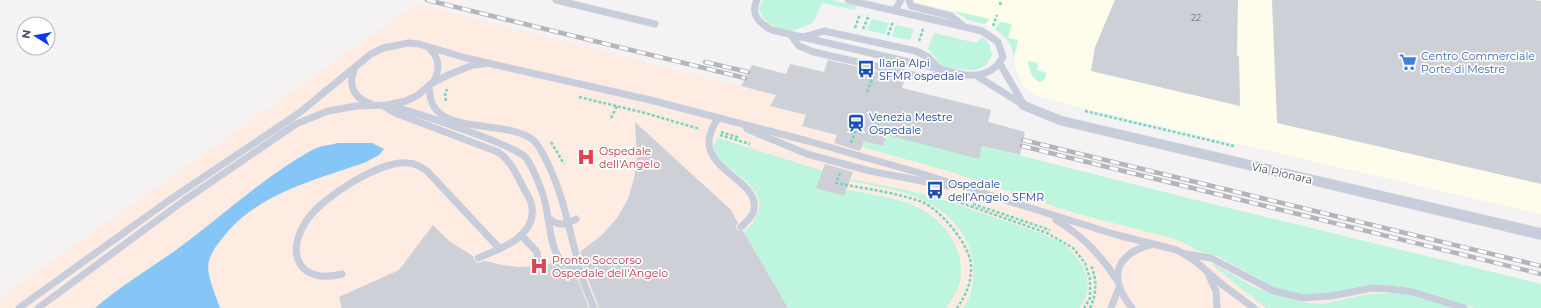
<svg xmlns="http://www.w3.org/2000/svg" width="1541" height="308" font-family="Montserrat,sans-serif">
	<rect width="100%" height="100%" fill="#f4f2f2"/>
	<polygon fill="#fefdec" points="906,0 1541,0 1541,214 1096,111 1034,95 1023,84 1016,71 1013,50 1003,35 985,24 968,20 954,11"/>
	<polygon fill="#feebe2" points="416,4 775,95 771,107 806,115 802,126 837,135 883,146 887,135 979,158 1020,155 1196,200 1541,284 1541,308 0,308 0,298"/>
	<g fill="#bdf5df">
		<path d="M 763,0 L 830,0 L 857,6 L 855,10 L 822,3 L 813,23 C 807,25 798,30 791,30 C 780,31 760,21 759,8 Z"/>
		<polygon points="954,11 990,19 985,24 968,20"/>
		<polygon points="872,19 889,23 885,34 867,30"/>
		<path d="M 1001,22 L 1012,24 L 1008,38 L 1018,40 L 1014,58 C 1012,44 1006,36 994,29 Z"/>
		<polygon points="896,25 914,29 910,40 892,36"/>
		<polygon points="934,33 976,43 983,37 989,44 992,55 985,66 976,70 966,70 943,66 928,49"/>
		<path d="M 1028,61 L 1038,63 L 1037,70 L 1047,73 L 1044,80 L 1040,82 C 1031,78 1029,69 1028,61 Z"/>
		<polygon points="887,135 979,158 982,146 1196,200 1541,284 1541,308 1475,308 1408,288 1386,285 1370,285 1335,293 1305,295 1292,293 1276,288 1217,256 1196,250 1189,245 1172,238 1078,214 948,171 862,147 864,141 883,146"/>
		<path d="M 718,138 L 823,171 L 844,195 L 847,190 C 868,194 891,196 912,205 C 942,216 966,248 960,281 C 958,291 952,300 946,308 L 788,308 L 744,233 C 797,180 693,169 718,138 Z"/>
		<path d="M 852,179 L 929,195 L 1043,234 C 1049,237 1057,240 1063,244 C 1083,259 1098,286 1079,308 L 963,308 C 972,297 974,281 973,267 C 973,253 968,242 960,230 C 935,194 890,189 851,181 Z"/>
		<polygon points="1211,264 1214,264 1254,287 1302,302 1322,304 1369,294 1392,293 1413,295 1453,308 1266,308"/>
	</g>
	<path fill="#86c6f6" d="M 338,143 L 372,143 L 384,149 L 379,155 L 366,162 C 316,180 254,194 221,240 C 216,246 211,253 209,261 C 205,272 216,296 220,308 L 95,308 C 118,288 144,272 169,255 C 217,221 260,179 312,150 C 320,146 329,145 338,143 Z"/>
	<g fill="#ced0d8">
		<polygon points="1115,0 1238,0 1237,55 1239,56 1240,106 1091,71 1095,47"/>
		<polygon points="1272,0 1534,0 1541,1 1541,184 1277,123"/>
		<polygon points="828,60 905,78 902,88 991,110 988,122 1025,132 1020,155 982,146 979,159 887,135 883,146 864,141 860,151 834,143 837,135 802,126 806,115 770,106 776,95 741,86 752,65 786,74 790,64 824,72"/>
		<polygon points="635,122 731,210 738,223 736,226 737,230 743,231 788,308 599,308 587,277 580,252 602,235 617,218 628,199 634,179 637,157"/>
		<polygon points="825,164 853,172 844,196 816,188"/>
		<polygon points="433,225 449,241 473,256 474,260 477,263 485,261 502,265 519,267 534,266 535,269 539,271 542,270 544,265 556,262 577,277 589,308 342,308 339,297 399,270"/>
	</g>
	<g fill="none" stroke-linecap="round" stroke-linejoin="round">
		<g stroke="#71d7bc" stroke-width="2.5" stroke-dasharray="3 2" stroke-linecap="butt">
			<polyline points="1000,5 1001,0"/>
			<polyline points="993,26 997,15"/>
			<polyline points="855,28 860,14"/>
			<polyline points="863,29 869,15"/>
			<polyline points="888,35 893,22"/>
			<polyline points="919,41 923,29"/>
			<polyline points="867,92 873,77"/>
			<polyline points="579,97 645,113 700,129"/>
			<polyline points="446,101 445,95 447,89"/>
			<polyline points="1085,111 1234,146"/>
			<polyline points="611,118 617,106"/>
			<polyline points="721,132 740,138"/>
			<polyline points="720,135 750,144"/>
			<polyline points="551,142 564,164"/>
			<polyline points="851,143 861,117"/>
			<path d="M 840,173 L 836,183 C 865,189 895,192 922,202 C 940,209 971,246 971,266 C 971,284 967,293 957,308"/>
			<polyline points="947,198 1047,233 1073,248 1085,263 1090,279 1090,298 1084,308"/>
			<polyline points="973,204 1050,230"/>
			<path d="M 1090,308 C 1097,293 1097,280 1091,265"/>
		</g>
		<g stroke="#c7cddb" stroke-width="7">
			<polyline points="556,0 655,24"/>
			<path d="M 757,0 C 750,15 759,23 772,30 L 965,75 C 982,76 994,73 1003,57 L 998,42 L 982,31 L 848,0"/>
			<polyline points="909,0 911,6 951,16 962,25"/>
			<polyline points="895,10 901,0"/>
			<polyline points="790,34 799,46 814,52 918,76 927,77 950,73"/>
			<polyline points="803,37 824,31 916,51 928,57 939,68"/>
			<path d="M 430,49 C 440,59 440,69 434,81"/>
			<polyline points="1000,64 1024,105"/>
			<path d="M 354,70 C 348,87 354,98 371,104"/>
			<polyline points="977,76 1025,106"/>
			<path d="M 429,87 C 430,93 430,100 433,105 C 448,134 508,120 533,140 C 538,144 542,152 545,158 C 564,194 570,235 581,274 C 584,286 590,297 594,308"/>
			<path d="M 391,106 C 413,112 517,145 527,159 C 534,170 544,194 546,207 C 549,220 551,250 560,259 C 565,265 574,269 580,273"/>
			<path d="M 385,107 L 395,113 L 498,152 C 511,161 516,173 523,187 C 526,193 531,199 532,207 C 536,237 500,249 478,258"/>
			<path d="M 718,118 C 714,125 709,132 709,141 C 707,172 764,183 753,213 C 751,218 745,223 741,227"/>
			<polyline points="747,129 807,154 870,171 948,186"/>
			<path d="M 548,217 C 557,227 566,225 576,219"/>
			<path d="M 1056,220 C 1082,235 1101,255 1117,280"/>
			<polyline points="521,235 537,252 539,266"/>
			<polyline points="1186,254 1211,258 1274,291 1303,298 1331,296 1372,288 1390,289 1413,292 1464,308"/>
			<path d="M 342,274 C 299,285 284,253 307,220 C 322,197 381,160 408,163 C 416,163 421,167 427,171 L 500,249"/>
			<polyline points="1209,276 1216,291 1217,308"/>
			<polyline points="19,308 168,201 299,113 371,54 383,48 408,43 419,44 466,58 650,100 808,141 916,172 1117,235 1177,250 1194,260 1224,286 1254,308"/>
			<polyline points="38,308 182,202 296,124 328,111 357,106 387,105 406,101 418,95 432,83 448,75 473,65 484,64"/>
			<polyline points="1111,308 1119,288"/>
			<path d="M 1132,308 C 1109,280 1113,255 1150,245"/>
		</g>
		<polygon fill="#c7cddb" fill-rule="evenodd" points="1025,101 1062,116 1541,228 1541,240 1059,125 1020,109 1018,106 1020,103"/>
		<g stroke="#b3b5bd" stroke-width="4.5">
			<g id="rail">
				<polyline points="427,0 745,78"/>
				<polyline points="705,62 748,72"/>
				<polyline points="1023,140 1541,266"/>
				<polyline points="1022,146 1541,274"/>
			</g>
		</g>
		<use href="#rail" stroke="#fff" stroke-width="3" stroke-dasharray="9" stroke-linecap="butt"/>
	</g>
	<defs>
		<g id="supermarket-bare" transform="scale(1.38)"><path d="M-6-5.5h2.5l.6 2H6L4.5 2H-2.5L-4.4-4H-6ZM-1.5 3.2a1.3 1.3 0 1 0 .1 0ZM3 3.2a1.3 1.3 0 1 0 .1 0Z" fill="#3f7fe0" stroke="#fff" stroke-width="2.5" paint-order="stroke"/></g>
		<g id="bus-bare" transform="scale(1.38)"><path d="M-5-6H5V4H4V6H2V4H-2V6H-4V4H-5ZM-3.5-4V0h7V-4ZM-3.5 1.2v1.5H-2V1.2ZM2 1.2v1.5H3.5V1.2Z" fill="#1a4fb4" stroke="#fff" stroke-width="2.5" paint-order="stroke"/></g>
		<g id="station-bare" transform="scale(1.38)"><path d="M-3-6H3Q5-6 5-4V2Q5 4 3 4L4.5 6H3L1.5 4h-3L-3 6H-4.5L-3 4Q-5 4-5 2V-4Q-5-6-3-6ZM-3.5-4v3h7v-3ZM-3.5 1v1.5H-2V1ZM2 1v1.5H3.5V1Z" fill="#1a4fb4" stroke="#fff" stroke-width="2.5" paint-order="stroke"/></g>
		<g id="hospital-bare" transform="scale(1.38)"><path d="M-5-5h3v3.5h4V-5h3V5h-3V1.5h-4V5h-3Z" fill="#e0444e" stroke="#fff" stroke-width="2.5" paint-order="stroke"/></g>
	</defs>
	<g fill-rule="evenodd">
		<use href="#supermarket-bare" x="1408" y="62"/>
		<use href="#bus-bare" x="866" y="69"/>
		<use href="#station-bare" x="856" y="123"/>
		<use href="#hospital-bare" x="586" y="157"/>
		<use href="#bus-bare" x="935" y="190"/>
		<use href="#hospital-bare" x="539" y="266"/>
	</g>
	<g text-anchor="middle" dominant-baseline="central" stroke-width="3.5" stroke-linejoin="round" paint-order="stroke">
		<g font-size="9" fill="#696f80">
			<text x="1196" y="17">22</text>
		</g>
		<g font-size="11" fill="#366cbe" stroke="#fff" text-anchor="start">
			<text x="1421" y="56">Centro Commerciale<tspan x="1421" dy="13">Porte di Mestre</tspan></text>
		</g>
		<g font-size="11" fill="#164399" stroke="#fff" text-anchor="start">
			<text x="879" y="63">Ilaria Alpi<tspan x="879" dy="13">SFMR ospedale</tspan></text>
			<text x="869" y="117">Venezia Mestre<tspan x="869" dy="13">Ospedale</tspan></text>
			<text x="948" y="184">Ospedale<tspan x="948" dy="13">dell'Angelo SFMR</tspan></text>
		</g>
		<g font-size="11" fill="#be3a42" stroke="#fff" text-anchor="start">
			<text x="599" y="151">Ospedale<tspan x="599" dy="13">dell'Angelo</tspan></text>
			<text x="552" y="260">Pronto Soccorso<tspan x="552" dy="13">Ospedale dell'Angelo</tspan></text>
		</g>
		<g font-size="11" fill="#474f62" stroke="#fff">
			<text transform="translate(1282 173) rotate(13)">Via Pionara</text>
		</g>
	</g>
	<g transform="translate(36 36) rotate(281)"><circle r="19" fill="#ffffff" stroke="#b5b9c0"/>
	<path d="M0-3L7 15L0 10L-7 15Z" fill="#063afa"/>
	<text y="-6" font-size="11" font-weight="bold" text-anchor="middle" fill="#474f62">N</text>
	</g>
</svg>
